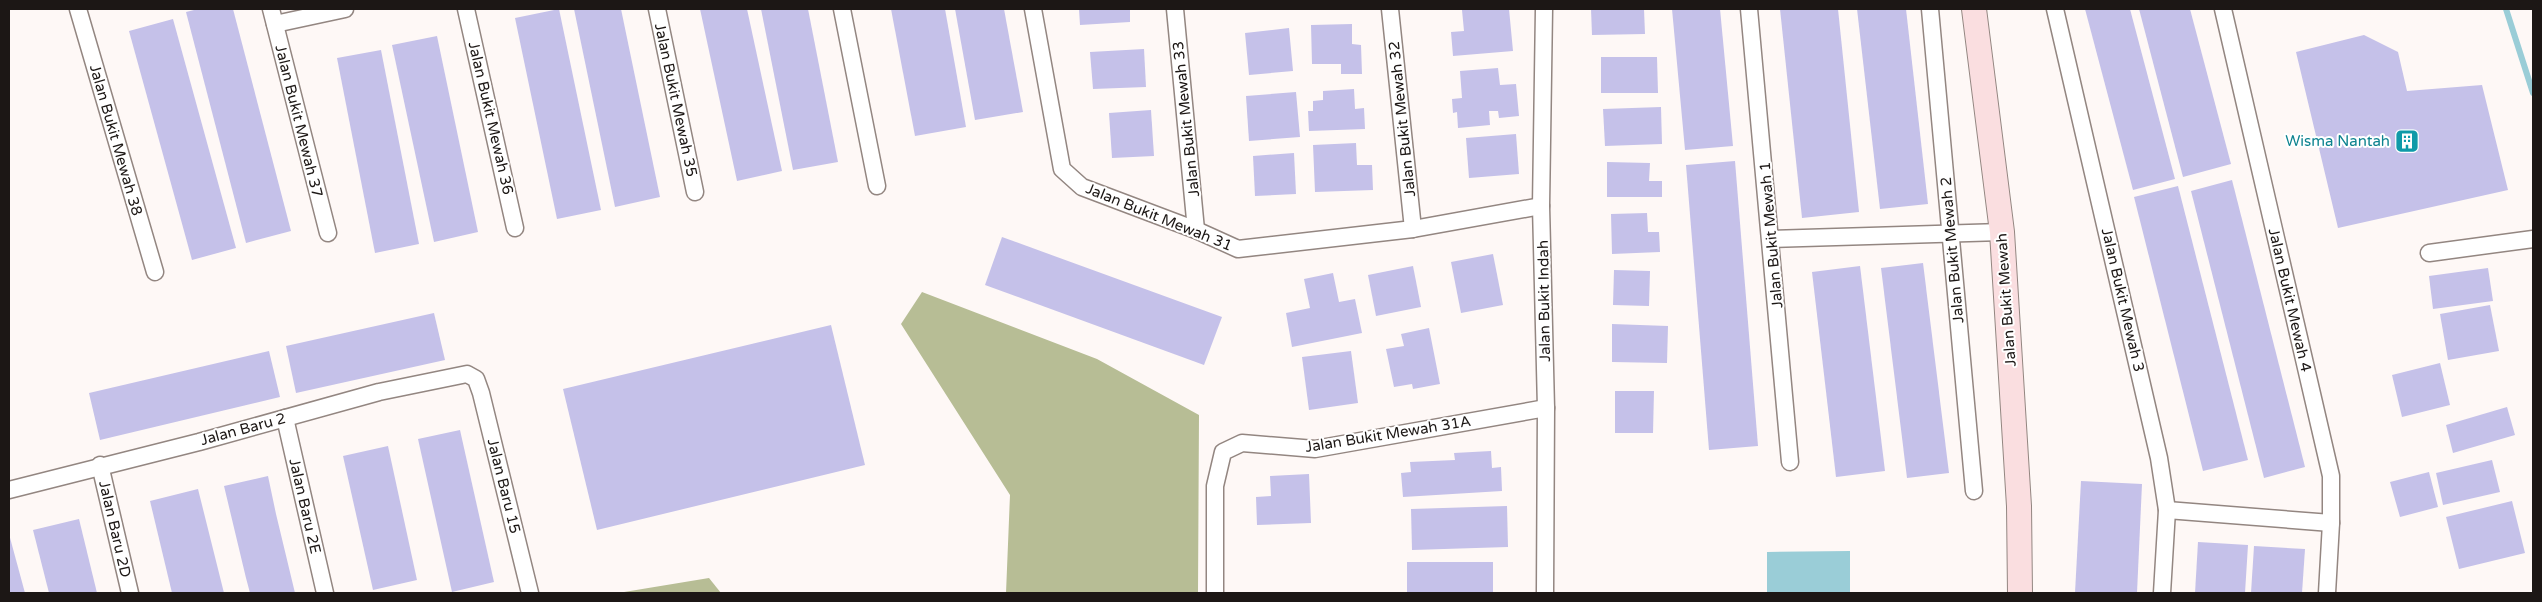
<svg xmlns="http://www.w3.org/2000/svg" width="2542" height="602" font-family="'Varela Round',sans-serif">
	<rect width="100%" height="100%" fill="#fef8f6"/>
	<g fill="#b7bd95">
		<polygon points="922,292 1097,359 1199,415 1198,593 1006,593 1010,495 901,324"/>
		<polygon points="709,578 721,593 618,593"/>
	</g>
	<polygon fill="#9acdd7" points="1850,551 1850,593 1767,593 1767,552"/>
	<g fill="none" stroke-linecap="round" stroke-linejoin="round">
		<polyline stroke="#9acdd7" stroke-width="6" points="2506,9 2533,93"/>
	</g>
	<g fill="#c5c1e9">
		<polygon points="198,9 233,9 291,231 246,243 186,12"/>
		<polygon points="559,9 601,210 557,219 515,18"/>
		<polygon points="574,9 621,9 660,197 615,207"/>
		<polygon points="700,9 747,9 782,171 737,181"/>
		<polygon points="761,9 808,9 838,162 793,170"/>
		<polygon points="891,9 945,9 966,127 915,136"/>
		<polygon points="955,9 1004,9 1023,112 975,120"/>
		<polygon points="1079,9 1130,9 1130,22 1080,25"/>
		<polygon points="1509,9 1513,51 1453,56 1451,32 1464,31 1462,10"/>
		<polygon points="1591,9 1644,9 1645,34 1592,35"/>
		<polygon points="1672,9 1720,9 1733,146 1685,150"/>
		<polygon points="1780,9 1838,9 1859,212 1802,218"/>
		<polygon points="1857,9 1906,9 1928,204 1880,209"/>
		<polygon points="2085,9 2130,9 2175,179 2133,190"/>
		<polygon points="2139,9 2190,9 2231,164 2183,177"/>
		<polygon points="173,19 236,248 192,260 129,31"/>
		<polygon points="1352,24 1352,44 1361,45 1362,74 1341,74 1341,64 1312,64 1311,25"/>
		<polygon points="1289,28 1293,71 1249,75 1245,33"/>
		<polygon points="2364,35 2398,52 2407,91 2482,85 2508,190 2338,228 2296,52"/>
		<polygon points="437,36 478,232 434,242 392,45"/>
		<polygon points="1144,49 1146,87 1093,89 1090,52"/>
		<polygon points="381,50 419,244 375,253 337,58"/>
		<polygon points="1601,57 1657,57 1658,93 1601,93"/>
		<polygon points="1498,68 1500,85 1516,84 1519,116 1499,118 1498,111 1489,111 1490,125 1458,128 1457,112 1453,113 1452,99 1462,98 1460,71"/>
		<polygon points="1354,89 1355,109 1364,108 1365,129 1309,131 1308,111 1313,111 1313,101 1323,100 1323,91"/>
		<polygon points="1296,92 1300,137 1249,141 1246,96"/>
		<polygon points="1661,107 1662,144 1605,146 1603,109"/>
		<polygon points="1151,110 1154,156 1112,158 1109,113"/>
		<polygon points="1516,134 1519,174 1469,178 1466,138"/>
		<polygon points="1356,143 1357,165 1372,165 1373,190 1315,192 1313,145"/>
		<polygon points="1294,153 1296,194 1255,196 1253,156"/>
		<polygon points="1735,161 1758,446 1709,450 1686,165"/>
		<polygon points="1607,162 1650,163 1649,181 1662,181 1662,197 1607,197"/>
		<polygon points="2232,180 2305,467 2264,478 2191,191"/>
		<polygon points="2178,186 2248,460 2203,471 2134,197"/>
		<polygon points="1647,213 1648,232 1659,232 1660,252 1612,254 1611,214"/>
		<polygon points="1002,237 1222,317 1204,365 985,285"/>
		<polygon points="1493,254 1503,305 1461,313 1451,262"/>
		<polygon points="1923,263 1949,473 1907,478 1881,268"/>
		<polygon points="1413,266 1421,307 1376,316 1368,275"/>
		<polygon points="1860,266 1885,471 1836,477 1812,272"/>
		<polygon points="2488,268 2493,301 2433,309 2429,276"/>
		<polygon points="1614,270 1650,271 1649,306 1613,305"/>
		<polygon points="1333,273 1339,302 1355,299 1362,333 1292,347 1286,313 1310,308 1304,279"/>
		<polygon points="2490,305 2499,351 2448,360 2440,314"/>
		<polygon points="434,313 445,360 296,393 286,346"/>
		<polygon points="1612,324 1668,326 1667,363 1612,362"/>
		<polygon points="831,325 865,465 597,530 563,389"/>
		<polygon points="1429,328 1440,384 1413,389 1412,384 1394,387 1386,349 1404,346 1401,334"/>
		<polygon points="269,351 280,397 100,440 89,393"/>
		<polygon points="1351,351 1358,403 1309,410 1302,357"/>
		<polygon points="2440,363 2450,405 2402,417 2392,375"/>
		<polygon points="1615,391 1654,391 1653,433 1615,433"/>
		<polygon points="2507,407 2515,435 2453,453 2446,425"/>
		<polygon points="460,430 494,582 452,592 418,439"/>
		<polygon points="388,446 417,580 373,590 343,456"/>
		<polygon points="1491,451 1492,468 1501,467 1502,491 1403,497 1401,473 1411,472 1410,462 1455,460 1454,453"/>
		<polygon points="2492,460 2500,492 2443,505 2436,473"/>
		<polygon points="2429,472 2438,507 2400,517 2390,482"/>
		<polygon points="1309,474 1311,523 1257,525 1256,497 1271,496 1270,476"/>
		<polygon points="268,476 276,514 295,593 250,593 246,578 224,486"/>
		<polygon points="2081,481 2142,484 2137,593 2075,593"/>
		<polygon points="198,489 224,593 172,593 150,501"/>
		<polygon points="2512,501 2525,553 2459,569 2446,517"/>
		<polygon points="1507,506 1508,547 1412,550 1411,509"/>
		<polygon points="79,519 97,593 49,593 33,530"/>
		<polygon points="9,534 25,593 9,593"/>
		<polygon points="2198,542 2248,545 2245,593 2195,593"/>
		<polygon points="2254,546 2305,549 2302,593 2251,593"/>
		<rect x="1407" y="562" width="86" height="31"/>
	</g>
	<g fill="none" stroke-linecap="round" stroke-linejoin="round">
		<g stroke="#938681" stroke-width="19">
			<g id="street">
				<polyline points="78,9 155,272"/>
				<polyline points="271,9 328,233"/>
				<polyline points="466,9 515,228"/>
				<polyline points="657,9 695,192"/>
				<polyline points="842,9 877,186"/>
				<polyline points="1033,9 1062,169 1082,187 1196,230 1238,249 1413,229 1541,206"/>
				<polyline points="1175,9 1196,230"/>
				<polyline points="1390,9 1413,229"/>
				<polyline points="1544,9 1541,206 1546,408 1545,593"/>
				<polyline points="1749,9 1790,462"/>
				<polyline points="1930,9 1974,491"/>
				<polyline points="2055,9 2159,458 2167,510 2162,593"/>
				<polyline points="2223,9 2331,476 2331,523 2327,593"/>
				<polyline points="275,24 345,9"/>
				<polyline points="1772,239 2002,232"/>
				<polyline points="2429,253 2533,239"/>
				<polyline points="285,418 325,593"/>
				<polyline points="100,465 130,593"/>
				<polyline points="9,490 199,442 379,392 467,374 476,379 481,393 530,593"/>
				<polyline points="2167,510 2331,523"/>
				<polyline points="1215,593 1215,486 1223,452 1242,443 1315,449 1546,408"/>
			</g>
		</g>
		<g stroke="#938681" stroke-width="26">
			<polyline id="secondary" points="1974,9 2002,232 2019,506 2020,593"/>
		</g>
		<use href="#street" stroke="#fff" stroke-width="16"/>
		<use href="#secondary" stroke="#fadee0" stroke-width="24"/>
	</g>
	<defs>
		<g id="building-square" transform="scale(1.25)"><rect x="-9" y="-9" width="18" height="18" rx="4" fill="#0f9aa8" stroke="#fff"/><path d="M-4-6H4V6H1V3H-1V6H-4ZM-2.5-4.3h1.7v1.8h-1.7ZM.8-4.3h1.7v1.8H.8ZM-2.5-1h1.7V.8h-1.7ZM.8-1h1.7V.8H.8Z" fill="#fff"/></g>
	</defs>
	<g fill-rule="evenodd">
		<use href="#building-square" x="2407" y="141"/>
	</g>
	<g text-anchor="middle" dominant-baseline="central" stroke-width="4" stroke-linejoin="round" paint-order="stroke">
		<g font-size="15" fill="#1c1715" stroke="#fff">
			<text transform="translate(676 100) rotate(78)">Jalan Bukit Mewah 35</text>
			<text transform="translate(491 118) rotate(77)">Jalan Bukit Mewah 36</text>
			<text transform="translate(1186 119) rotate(-96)">Jalan Bukit Mewah 33</text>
			<text transform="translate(1402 119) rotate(-96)">Jalan Bukit Mewah 32</text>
			<text transform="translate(299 121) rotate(76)">Jalan Bukit Mewah 37</text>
			<text transform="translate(116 140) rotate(74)">Jalan Bukit Mewah 38</text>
			<text transform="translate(1159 217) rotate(22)">Jalan Bukit Mewah 31</text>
			<text transform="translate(1771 235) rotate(-95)">Jalan Bukit Mewah 1</text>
			<text transform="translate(1952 250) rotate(-95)">Jalan Bukit Mewah 2</text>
			<text transform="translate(2006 300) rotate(-94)">Jalan Bukit Mewah</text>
			<text transform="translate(2123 300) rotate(77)">Jalan Bukit Mewah 3</text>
			<text transform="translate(2290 300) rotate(77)">Jalan Bukit Mewah 4</text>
			<text transform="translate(1544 301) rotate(-91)">Jalan Bukit Indah</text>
			<text transform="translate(243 429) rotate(-15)">Jalan Baru 2</text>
			<text transform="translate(1388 434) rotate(-9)">Jalan Bukit Mewah 31A</text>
			<text transform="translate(504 486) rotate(76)">Jalan Baru 15</text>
			<text transform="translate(305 506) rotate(77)">Jalan Baru 2E</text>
			<text transform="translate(115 529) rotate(77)">Jalan Baru 2D</text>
		</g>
		<g font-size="15" fill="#0d838f" stroke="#fff" text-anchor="end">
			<text x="2390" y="141">Wisma Nantah</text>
		</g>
	</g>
	<rect width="2542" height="602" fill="none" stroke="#1c1715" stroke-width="20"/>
</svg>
